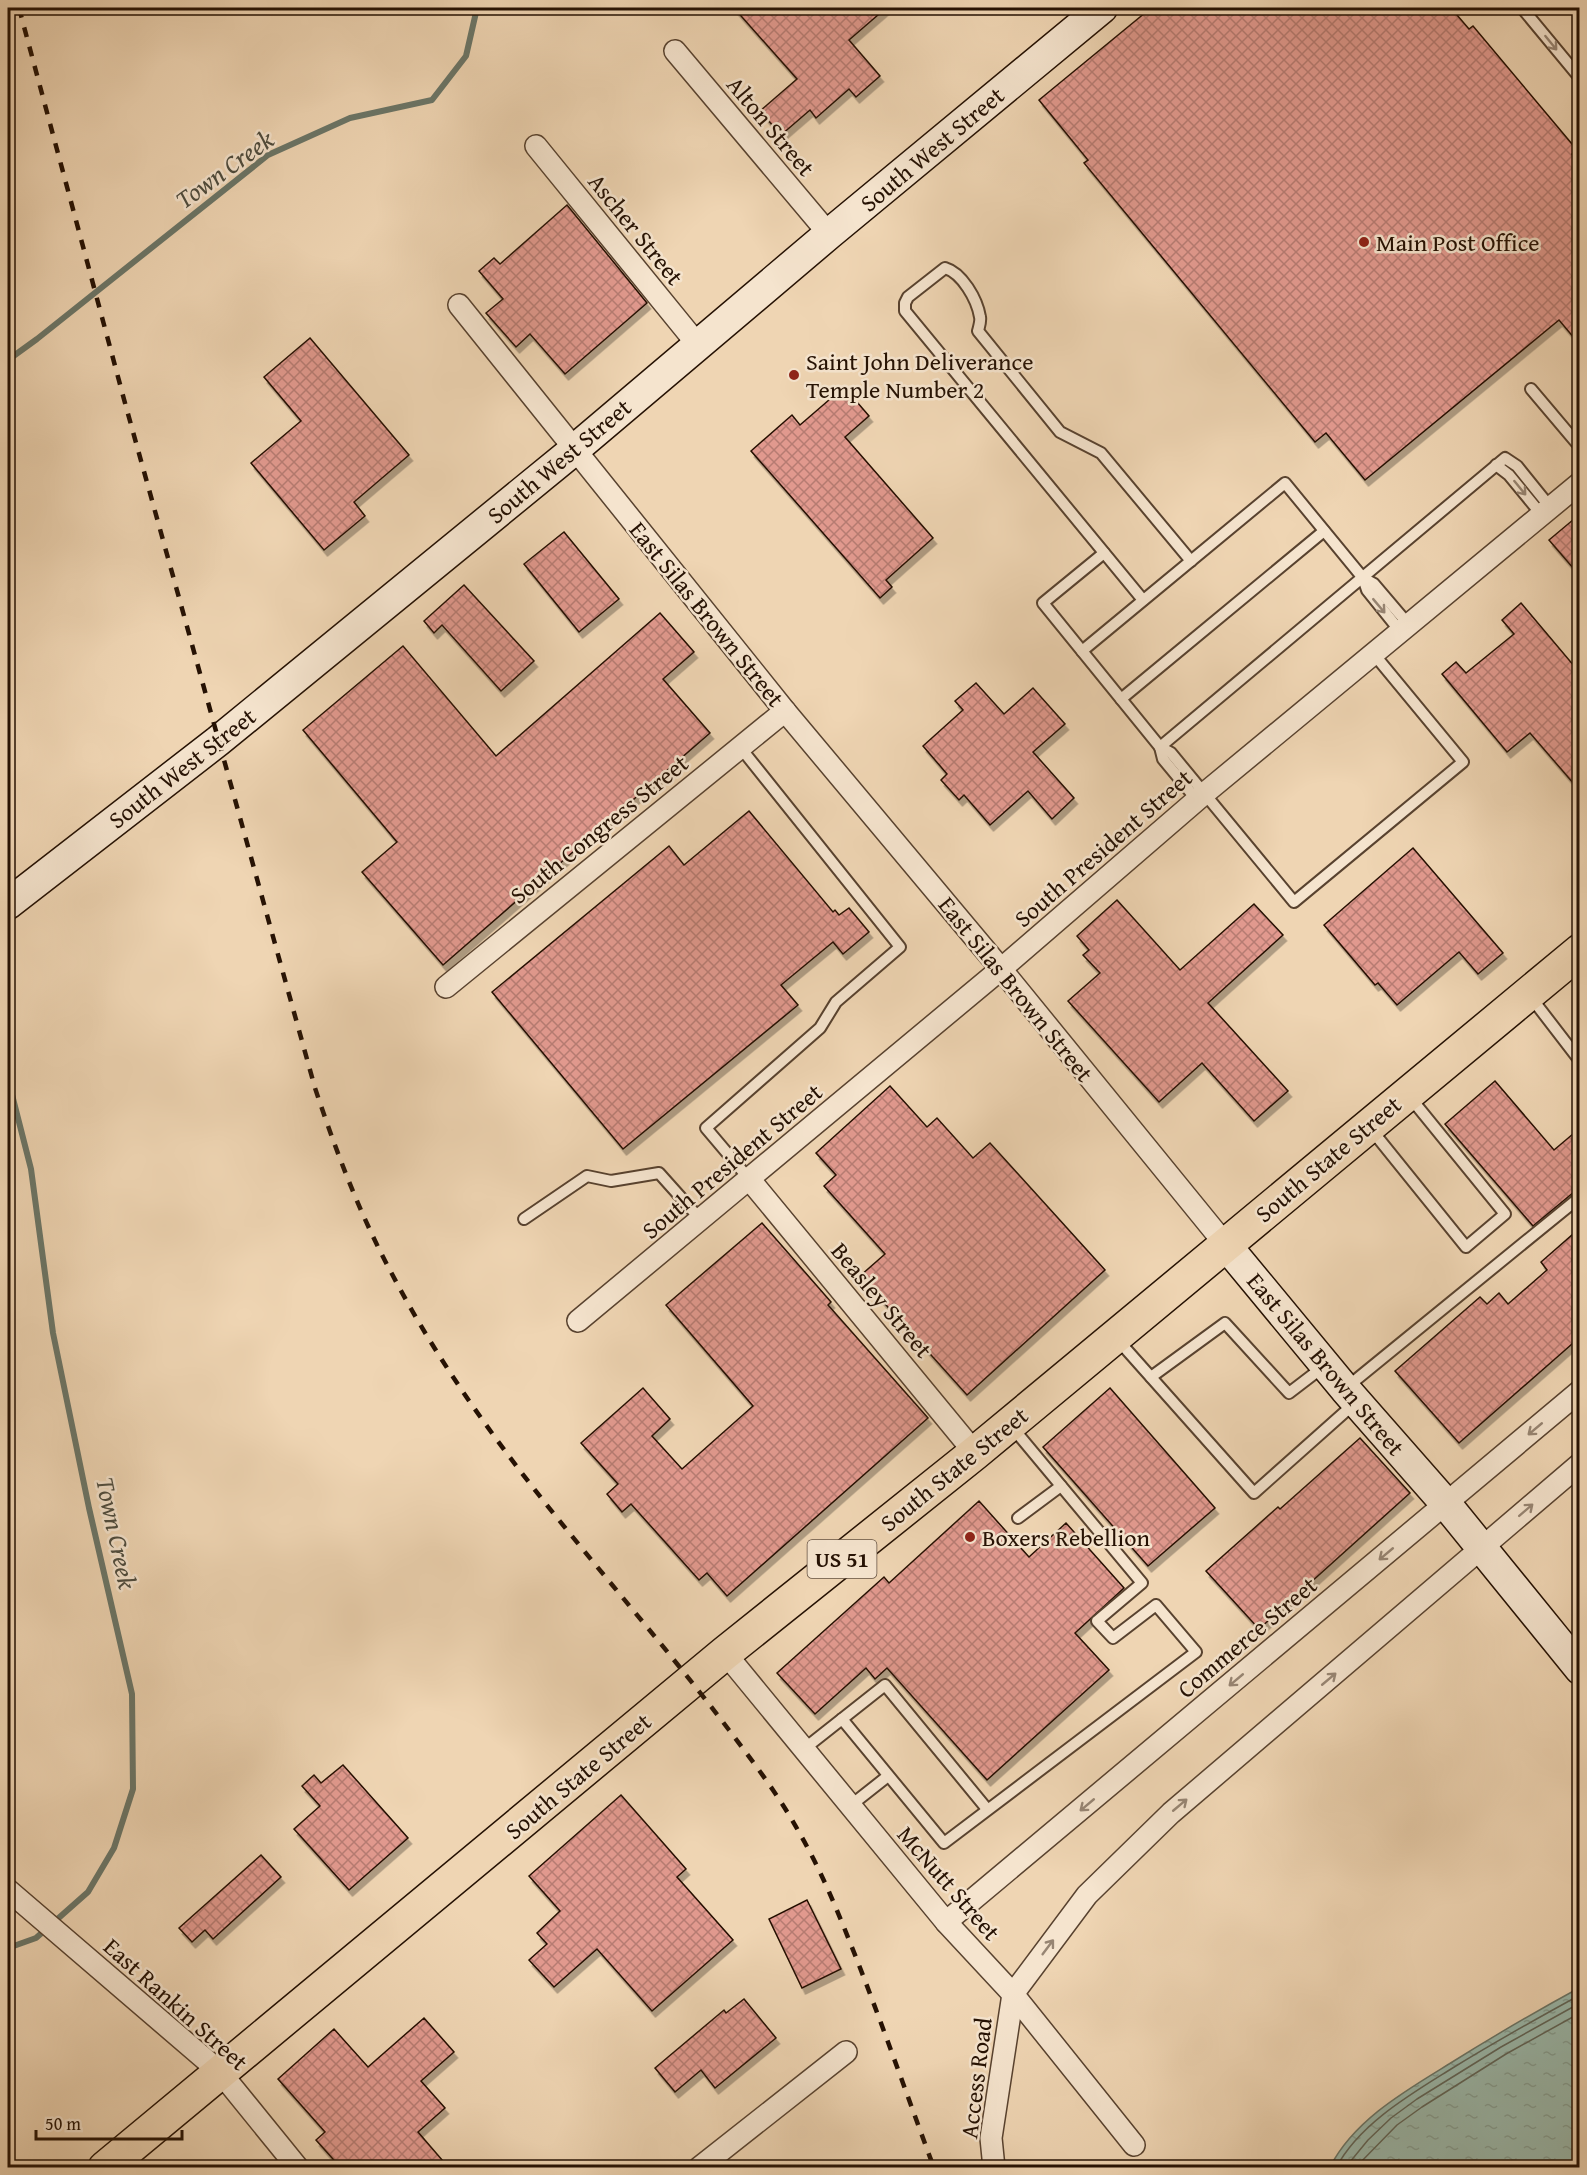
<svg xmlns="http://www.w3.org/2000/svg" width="1587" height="2175" font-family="'Gentium Book Plus',serif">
	<defs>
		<pattern id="water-ripples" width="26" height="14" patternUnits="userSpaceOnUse" patternTransform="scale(1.5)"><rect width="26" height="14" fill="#9ab9ac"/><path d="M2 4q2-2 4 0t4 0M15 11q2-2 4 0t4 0" fill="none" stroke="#859e92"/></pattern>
		<pattern id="building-cross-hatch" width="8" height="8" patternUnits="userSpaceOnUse" patternTransform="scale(1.5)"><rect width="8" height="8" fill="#e1998e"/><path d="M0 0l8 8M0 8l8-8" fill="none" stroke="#b67b72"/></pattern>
		<filter id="shadow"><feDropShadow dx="3.5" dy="6" stdDeviation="0" flood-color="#0004"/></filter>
	</defs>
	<rect width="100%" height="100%" fill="#efd5b3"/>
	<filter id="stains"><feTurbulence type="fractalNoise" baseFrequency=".00333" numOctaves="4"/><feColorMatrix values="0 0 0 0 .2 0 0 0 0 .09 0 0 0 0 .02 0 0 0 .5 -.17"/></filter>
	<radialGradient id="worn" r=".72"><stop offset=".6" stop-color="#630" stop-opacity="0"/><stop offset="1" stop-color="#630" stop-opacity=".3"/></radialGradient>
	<path fill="url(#water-ripples)" stroke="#6b7668" stroke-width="1.5" d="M 1579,1988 L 1579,2167 L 1330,2167 C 1354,2120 1405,2091 1449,2064 C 1492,2037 1535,2012 1579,1988 Z"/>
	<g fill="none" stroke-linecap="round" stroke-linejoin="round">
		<g stroke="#606558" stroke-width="1.5">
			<path d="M 1336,2168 C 1359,2124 1411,2094 1451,2069 C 1493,2043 1536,2019 1580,1995"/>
			<polyline points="1345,2168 1368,2140 1391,2118 1417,2099 1501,2047 1580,2003"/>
			<polyline points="1355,2168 1397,2125 1422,2107 1506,2054 1580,2013"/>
		</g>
		<g stroke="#6b7668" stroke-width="6">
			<polyline points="8,360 37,339 268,155 350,118 432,100 466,56 477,8"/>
			<polyline points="8,1079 31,1169 53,1333 89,1508 132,1694 133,1789 114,1848 88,1892 36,1938 8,1948"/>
		</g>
	</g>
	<g fill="url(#building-cross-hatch)" stroke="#251103" stroke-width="1.5" filter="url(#shadow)">
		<polygon points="734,8 886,8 849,40 880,76 856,97 849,89 816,118 810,110 781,135 760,111 797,79"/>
		<polygon points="1151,8 1451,8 1469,29 1473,26 1577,150 1572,154 1580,163 1580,345 1559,320 1365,480 1326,433 1315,442 1084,163 1088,160 1039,100"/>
		<polygon points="567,205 647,303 565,374 530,334 516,347 486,313 503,299 479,271 494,258 500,264"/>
		<polygon points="310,338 409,455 354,502 365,516 324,550 251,463 301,421 264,377"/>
		<polygon points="844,387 869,416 845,437 933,538 886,580 892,587 880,598 751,451 792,415 800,425"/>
		<polygon points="1580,514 1580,576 1549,540"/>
		<polygon points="564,532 619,599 579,632 524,564"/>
		<polygon points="464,585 534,661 501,691 442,625 434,633 424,621"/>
		<polygon points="1521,603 1580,673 1580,791 1530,733 1507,752 1442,674 1456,662 1466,673 1514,634 1502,620"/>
		<polygon points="660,613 694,652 663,679 710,733 443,965 362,872 397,842 303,730 403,646 496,756"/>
		<polygon points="976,683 1004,714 1033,688 1065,724 1033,752 1074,798 1052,819 1028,791 990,825 964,795 959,800 941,780 947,774 923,746 963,710 955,701"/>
		<polygon points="749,811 833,912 835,910 839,915 849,908 869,932 843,954 833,942 781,985 798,1005 623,1149 492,992 669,846 684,865"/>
		<polygon points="1413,848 1503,953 1478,974 1459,952 1397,1005 1378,983 1375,985 1324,925"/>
		<polygon points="1117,900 1180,970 1254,904 1283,935 1208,1003 1288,1091 1254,1121 1202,1063 1159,1102 1068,1001 1100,973 1083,955 1089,950 1077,936"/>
		<polygon points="1495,1081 1554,1150 1580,1128 1580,1187 1533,1226 1445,1124"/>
		<polygon points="890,1086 927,1127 937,1118 973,1158 990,1143 1105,1270 967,1395 860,1276 885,1254 824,1186 836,1175 816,1153"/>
		<polygon points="762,1223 831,1302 828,1305 928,1418 727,1596 707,1573 699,1580 631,1504 622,1512 607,1494 618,1484 581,1443 643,1388 670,1419 652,1436 682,1469 753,1406 666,1305"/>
		<polygon points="1580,1228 1580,1337 1459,1443 1395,1371 1480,1297 1487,1304 1499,1293 1508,1304 1547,1270 1541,1262"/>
		<polygon points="1110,1388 1215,1508 1148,1566 1043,1447"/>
		<polygon points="1360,1438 1410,1493 1259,1629 1206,1571 1278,1507 1280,1509"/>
		<polygon points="979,1501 1029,1557 1066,1523 1124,1588 1075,1633 1109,1670 987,1780 887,1668 875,1679 866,1668 815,1714 777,1673 884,1577 889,1583"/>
		<polygon points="343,1765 408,1838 349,1890 294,1829 320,1806 302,1786 314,1775 321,1783"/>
		<polygon points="621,1795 686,1869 677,1877 733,1940 652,2011 597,1949 554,1987 529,1960 547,1944 537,1933 560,1911 529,1876"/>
		<polygon points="261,1855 281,1877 213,1939 205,1930 192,1942 179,1928"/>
		<polygon points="807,1900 841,1969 802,1988 769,1919"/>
		<polygon points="744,1999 776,2038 715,2088 701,2070 675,2092 655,2068 724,2010 726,2013"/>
		<polygon points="424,2018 454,2052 421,2081 445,2108 418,2132 449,2168 341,2168 316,2140 325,2132 278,2079 334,2029 368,2067"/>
	</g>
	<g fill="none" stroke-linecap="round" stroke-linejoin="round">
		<g stroke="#58422f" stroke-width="14">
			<g id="lane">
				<polyline points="1522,8 1580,78"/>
				<polyline points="1531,389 1580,447"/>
				<polyline points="1496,465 1509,475 1541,514"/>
				<polyline points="1104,553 1043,603 1160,747 1505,458 1517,466 1550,507"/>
				<polyline points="1363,578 1367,590 1400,631"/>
				<path d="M 1143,600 L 905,311 L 905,303 L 908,297 L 945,268 C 962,273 977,299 980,317 C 981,321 979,327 978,331 L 1060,432 L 1101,453 L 1191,561"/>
				<polyline points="1082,651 1285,483 1363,578 1374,584 1408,624"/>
				<polyline points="1121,699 1324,531"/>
				<polyline points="740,747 900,947 836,1002 820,1028 706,1128 750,1180"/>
				<polyline points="1160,747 1171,753 1294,902 1463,762 1373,653"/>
				<polyline points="1160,747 1163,759 1197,800"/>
				<polyline points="1530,996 1580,1061"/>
				<polyline points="1370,1128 1466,1247 1505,1214 1409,1096"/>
				<polyline points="524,1219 587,1176 611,1181 659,1173 701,1220"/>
				<polyline points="1117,1339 1254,1493 1355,1403"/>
				<polyline points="1151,1377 1225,1323 1289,1393 1323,1367"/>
				<polyline points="1347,1387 1580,1197"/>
				<polyline points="1018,1518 1061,1486"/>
				<polyline points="842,1719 885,1685 987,1809"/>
				<polyline points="804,1749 842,1719 944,1843 1196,1652 1156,1605 1113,1638 1097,1621 1142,1583 1012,1427"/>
				<polyline points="850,1806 888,1776"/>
			</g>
		</g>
		<g stroke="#58422f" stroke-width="24">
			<g id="street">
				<polyline points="675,51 829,234"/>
				<polyline points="536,146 698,345"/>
				<polyline points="459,305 785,711 1001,969 1225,1244"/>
				<polyline points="446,987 785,711"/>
				<polyline points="750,1180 975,1453"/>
				<polyline points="578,1321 1001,969 1205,793 1580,483"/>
				<polyline points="725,1653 946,1922 1013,1994 1134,2145"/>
				<polyline points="8,1890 220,2072 298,2168"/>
				<polyline points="946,1922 1580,1391"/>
				<polyline points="699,2168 846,2052"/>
				<polyline points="994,2168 991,2138 1013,1994 1087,1895 1171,1813 1580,1464"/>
			</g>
		</g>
		<g stroke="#251103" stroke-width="33">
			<g id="secondary">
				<polyline points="8,904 218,741 574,450 829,234 1102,8"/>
				<polyline points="1225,1244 1345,1389 1446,1504 1580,1669"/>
			</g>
		</g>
		<g stroke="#251103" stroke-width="36">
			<polyline id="primary" points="105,2168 725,1653 975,1453 1580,951"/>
		</g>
		<use href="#lane" stroke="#f5e4ce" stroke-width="10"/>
		<use href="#street" stroke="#f5e4ce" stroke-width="21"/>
		<use href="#secondary" stroke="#f5e4ce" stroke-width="30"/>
		<use href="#primary" stroke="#efd5b3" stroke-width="33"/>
		<path stroke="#251103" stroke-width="4.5" stroke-dasharray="10 10" stroke-linecap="butt" d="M 19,8 L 125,403 L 315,1088 C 336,1151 360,1215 392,1274 C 437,1360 493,1438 554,1514 C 612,1586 673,1656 729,1730 C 754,1763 780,1797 800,1834 C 823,1874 840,1917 857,1960 C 884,2029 908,2098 934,2168"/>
	</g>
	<defs><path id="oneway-shaft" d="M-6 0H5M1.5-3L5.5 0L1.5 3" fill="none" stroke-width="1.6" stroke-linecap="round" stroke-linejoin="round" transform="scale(1.5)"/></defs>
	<g stroke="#978573">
		<use href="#oneway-shaft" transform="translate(1551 43) rotate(51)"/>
		<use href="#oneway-shaft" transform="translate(1520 488) rotate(51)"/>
		<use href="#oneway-shaft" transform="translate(1379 606) rotate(50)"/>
		<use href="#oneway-shaft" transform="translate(1535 1429) rotate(140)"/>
		<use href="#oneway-shaft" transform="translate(1526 1510) rotate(-41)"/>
		<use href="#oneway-shaft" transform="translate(1386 1554) rotate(140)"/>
		<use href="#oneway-shaft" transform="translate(1329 1679) rotate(-40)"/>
		<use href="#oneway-shaft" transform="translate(1236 1680) rotate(140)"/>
		<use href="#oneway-shaft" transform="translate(1087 1805) rotate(140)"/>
		<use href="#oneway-shaft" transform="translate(1180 1805) rotate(-40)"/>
		<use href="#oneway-shaft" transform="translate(1048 1947) rotate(-53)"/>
	</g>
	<g fill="#8f2418" stroke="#f5e4ce" stroke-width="2">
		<circle cx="1364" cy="242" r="6"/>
		<circle cx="794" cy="375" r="6"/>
		<circle cx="970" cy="1537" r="6"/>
	</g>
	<g text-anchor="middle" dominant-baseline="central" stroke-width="5" stroke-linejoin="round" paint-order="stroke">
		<rect fill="#f5e4ce" stroke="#635040" stroke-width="1.5" x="807.5" y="1540" width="69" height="38" rx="4.5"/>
		<g font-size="22" font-weight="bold" fill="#251103">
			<text x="842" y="1559">US 51</text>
		</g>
		<g font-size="24" fill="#251103" stroke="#f5e4ce">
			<text transform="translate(771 126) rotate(50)">Alton Street</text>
			<text transform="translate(932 149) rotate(-40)">South West Street</text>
			<text transform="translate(636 229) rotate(51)">Ascher Street</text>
			<text transform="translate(559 461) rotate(-40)">South West Street</text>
			<text transform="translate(707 614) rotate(51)">East Silas Brown Street</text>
			<text transform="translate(182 768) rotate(-38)">South West Street</text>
			<text transform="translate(599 829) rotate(-39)">South Congress Street</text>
			<text transform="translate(1103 848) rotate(-41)">South President Street</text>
			<text transform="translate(1016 989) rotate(51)">East Silas Brown Street</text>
			<text transform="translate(1328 1159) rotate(-40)">South State Street</text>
			<text transform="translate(732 1161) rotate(-40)">South President Street</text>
			<text transform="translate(882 1300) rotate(50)">Beasley Street</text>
			<text transform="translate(1326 1364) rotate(50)">East Silas Brown Street</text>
			<text transform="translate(954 1469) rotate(-39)">South State Street</text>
			<text transform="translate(1247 1637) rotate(-40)">Commerce Street</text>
			<text transform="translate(578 1776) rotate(-40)">South State Street</text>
			<text transform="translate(949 1883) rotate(49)">McNutt Street</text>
			<text transform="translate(176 2004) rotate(42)">East Rankin Street</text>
			<text transform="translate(976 2078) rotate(-83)">Access Road</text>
		</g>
		<g font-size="24" fill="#251103" stroke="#f5e4ce" text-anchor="start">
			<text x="1376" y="242">Main Post Office</text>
			<text x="806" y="361">Saint John Deliverance<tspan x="806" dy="28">Temple Number 2</tspan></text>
			<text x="982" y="1537">Boxers Rebellion</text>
		</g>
		<g font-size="26" font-style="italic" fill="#4e4c3e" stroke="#f5e4ce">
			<text transform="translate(224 169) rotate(-36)">Town Creek</text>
			<text transform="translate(117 1533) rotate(78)">Town Creek</text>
		</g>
	</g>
	<rect width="1587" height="2175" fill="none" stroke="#efd5b3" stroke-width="30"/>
	<rect x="9" y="9" width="1569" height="2157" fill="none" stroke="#251103" stroke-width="3"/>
	<rect x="15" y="15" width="1557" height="2145" fill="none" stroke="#251103" stroke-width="1.5"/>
	<path d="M36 2130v9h146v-9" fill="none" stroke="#251103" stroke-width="3"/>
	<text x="45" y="2130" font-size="18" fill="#251103" stroke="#f5e4ce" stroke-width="4.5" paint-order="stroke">50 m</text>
	<rect width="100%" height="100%" filter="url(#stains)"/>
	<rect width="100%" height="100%" fill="url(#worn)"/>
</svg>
